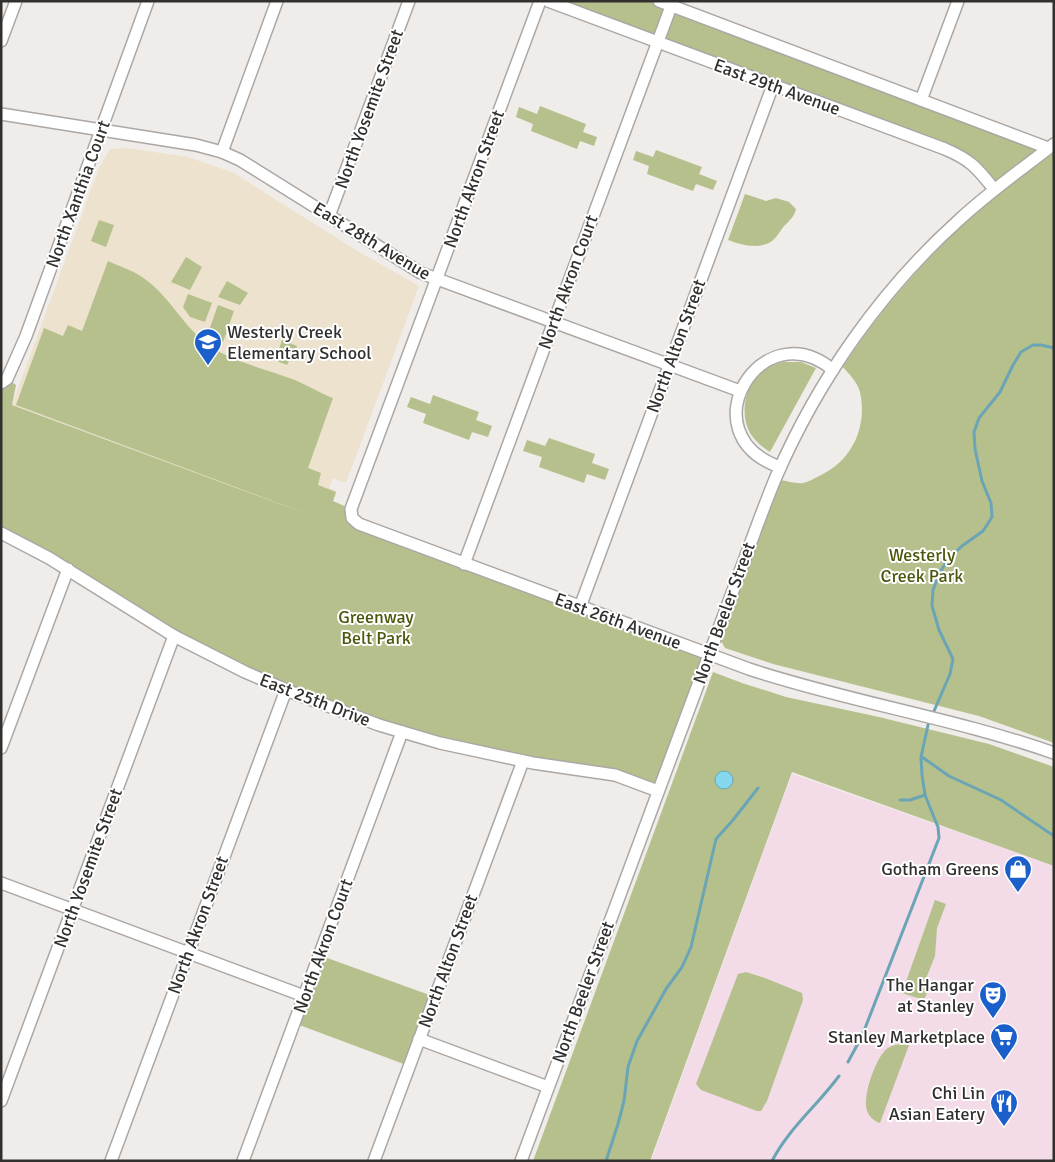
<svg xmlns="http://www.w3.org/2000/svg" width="1055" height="1162" font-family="Signika,sans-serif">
	<rect width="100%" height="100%" fill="#f0ece9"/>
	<polygon fill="#f3dbe7" points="792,774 1054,866 1054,1161 651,1161"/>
	<polygon fill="#ece2cd" points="127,148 188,157 234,173 359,252 419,286 346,483 333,478 329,488 337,491 326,522 12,405 99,168 110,149"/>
	<g fill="#b5c08d">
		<polygon points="548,1 659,1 1048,148 994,189 976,166"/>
		<polygon points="540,106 586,124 583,132 597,137 594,146 580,141 577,149 531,131 533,124 516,117 519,107 537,114"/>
		<polygon points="656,150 702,167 699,174 717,181 713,190 696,184 693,191 647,174 649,166 633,160 636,151 653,157"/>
		<path d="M 1054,152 L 1054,743 L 979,716 L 773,664 L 725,648 L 720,639 L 780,480 C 787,481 796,484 803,483 C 808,482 813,479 817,477 C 851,463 868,428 860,392 C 858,383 849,374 843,367 C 880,310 925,259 975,213 C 999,191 1027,172 1054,152 Z"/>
		<path d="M 745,194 L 766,201 L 776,198 L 789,202 L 796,209 C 794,217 790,220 784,226 C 780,231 777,237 772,241 C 759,250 741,245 728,240 Z"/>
		<polygon points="99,220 114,225 106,247 91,241"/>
		<polygon points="186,257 202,267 190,290 171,282"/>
		<path d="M 108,261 C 121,267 135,271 146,280 C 170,297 183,326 207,344 C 231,362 264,368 292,379 C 306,384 319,393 333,398 L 308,468 L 321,473 L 318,485 L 336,492 L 333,501 L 351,509 L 352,518 L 709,655 L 658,791 L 623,777 L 440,743 L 245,672 L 1,533 L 1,383 L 7,379 L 16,385 L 12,405 L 326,521 L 16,405 L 44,328 L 63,336 L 68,325 L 82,331 Z"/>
		<polygon points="227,281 248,293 240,305 218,297"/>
		<polygon points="188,294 212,303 205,322 190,317 183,307"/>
		<polygon points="218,305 234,311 223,342 207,336"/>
		<polygon points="282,340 297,346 292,361 289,361 287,365 279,362 276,358"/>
		<path d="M 783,362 L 801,362 L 816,368 L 770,452 C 762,447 755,441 750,433 C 739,413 745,382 765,370 C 770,366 777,364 783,362 Z"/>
		<polygon points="433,395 479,412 476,420 492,426 488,437 472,432 469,440 423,423 426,414 407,407 411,397 430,404"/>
		<polygon points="549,438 595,454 592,463 609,469 605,480 587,474 584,483 539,467 542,457 523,451 527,440 545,446"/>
		<polygon points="713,672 742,683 786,697 879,717 989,744 1054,767 1054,866 792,772 650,1161 533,1161"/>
		<polygon points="935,900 946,904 937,928 935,956 925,981 931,984 924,1000 902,993"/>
		<polygon points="319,955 435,997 409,1066 294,1023"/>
		<polygon points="746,972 765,978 802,993 803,1000 767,1101 761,1111 757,1111 701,1090 696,1084 738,974"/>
		<path d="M 900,1044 L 909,1045 L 880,1123 C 875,1121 871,1119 868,1113 C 861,1100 874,1064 883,1053 C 887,1047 893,1045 900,1044 Z"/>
	</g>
	<circle fill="#84d7ef" stroke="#6ba5b5" cx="724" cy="780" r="9"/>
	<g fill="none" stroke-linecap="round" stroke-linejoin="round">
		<g stroke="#6ba5b5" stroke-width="3">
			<polyline points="922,757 949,776 1001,800 1054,836"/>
			<polyline points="900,800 910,800 925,795"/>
			<polyline points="848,1062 862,1036 939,838 938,827 925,795 922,775 921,757 928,725 950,674 953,659 939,630 935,616 932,606 933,590 939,574 948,559 962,546 983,531 992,517 991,503 982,481 975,449 974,432 979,418 1000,392 1013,365 1021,352 1033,345 1041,345 1054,348"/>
			<polyline points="606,1161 618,1124 624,1101 628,1067 637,1041 666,989 682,967 691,947 716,839 733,820 758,788"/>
			<path d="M 772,1161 C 789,1128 817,1106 839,1076"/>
		</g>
		<g stroke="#aba7a4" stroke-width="14">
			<g id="minor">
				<path d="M 540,1 L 351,509 L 352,518 L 359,524 L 749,669 C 849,702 954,718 1054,753"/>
				<path d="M 548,1 L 945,149 C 971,160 977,168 994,189"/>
				<polyline points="659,1 1048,148"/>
				<polyline points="1,41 16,1"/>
				<polyline points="921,100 958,1"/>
				<polyline points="1,114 196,145 222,152 240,160 421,273 740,391"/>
				<polyline points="222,152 277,1"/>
				<polyline points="329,216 409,1"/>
				<polyline points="1,383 7,379 26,336 148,1"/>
				<path d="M 780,467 C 686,434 762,310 833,370"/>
				<polyline points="1,533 49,558 174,636 245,672 296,694 379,725 440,743 533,763 615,775 658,791"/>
				<polyline points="464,564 673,1"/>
				<polyline points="580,607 773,85"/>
				<polyline points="1,748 68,569"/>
				<polyline points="1,883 304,996"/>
				<polyline points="419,1039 548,1087"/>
				<polyline points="1,1101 174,636"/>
				<polyline points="111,1161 286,690"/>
				<polyline points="243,1161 402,732"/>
				<polyline points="374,1161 523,761"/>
				<path d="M 521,1161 L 754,534 C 761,515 768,496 776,477 C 818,380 881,290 959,220 C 989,192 1022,169 1054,144"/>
			</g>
		</g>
		<use href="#minor" stroke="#fff" stroke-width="11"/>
	</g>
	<defs>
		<g id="school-pin" transform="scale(1.4375)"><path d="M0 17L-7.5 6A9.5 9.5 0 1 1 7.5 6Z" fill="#1b5fcb" stroke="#fff"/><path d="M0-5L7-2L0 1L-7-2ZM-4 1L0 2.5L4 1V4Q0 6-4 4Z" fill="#fff"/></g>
		<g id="shop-pin" transform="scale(1.4375)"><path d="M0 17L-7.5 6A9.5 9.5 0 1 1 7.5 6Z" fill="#1b5fcb" stroke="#fff"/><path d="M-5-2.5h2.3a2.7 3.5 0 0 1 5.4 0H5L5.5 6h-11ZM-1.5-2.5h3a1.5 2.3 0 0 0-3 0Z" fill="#fff"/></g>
		<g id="theatre-pin" transform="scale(1.4375)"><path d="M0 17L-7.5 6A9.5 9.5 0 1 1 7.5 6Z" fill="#1b5fcb" stroke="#fff"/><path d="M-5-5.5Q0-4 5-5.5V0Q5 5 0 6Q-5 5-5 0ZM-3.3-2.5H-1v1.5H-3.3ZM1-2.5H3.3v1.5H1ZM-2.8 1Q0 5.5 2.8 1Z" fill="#fff"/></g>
		<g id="supermarket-pin" transform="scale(1.4375)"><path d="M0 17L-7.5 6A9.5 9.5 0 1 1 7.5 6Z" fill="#1b5fcb" stroke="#fff"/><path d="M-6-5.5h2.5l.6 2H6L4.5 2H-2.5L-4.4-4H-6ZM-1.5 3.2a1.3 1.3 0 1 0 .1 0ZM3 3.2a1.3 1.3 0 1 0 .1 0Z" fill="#fff"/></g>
		<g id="restaurant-pin" transform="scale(1.4375)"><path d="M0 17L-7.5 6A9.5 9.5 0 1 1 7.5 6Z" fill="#1b5fcb" stroke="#fff"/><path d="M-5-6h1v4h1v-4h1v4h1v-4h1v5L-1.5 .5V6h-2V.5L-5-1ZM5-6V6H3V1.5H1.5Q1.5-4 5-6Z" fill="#fff"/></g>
	</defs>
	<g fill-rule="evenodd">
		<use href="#school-pin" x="208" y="342"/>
		<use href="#shop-pin" x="1018" y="869"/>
		<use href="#theatre-pin" x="993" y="995"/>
		<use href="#supermarket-pin" x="1004" y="1037"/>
		<use href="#restaurant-pin" x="1004" y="1103"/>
	</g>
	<g text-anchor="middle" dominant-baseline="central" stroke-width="4" stroke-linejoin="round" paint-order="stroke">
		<g font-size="18" fill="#32302f" stroke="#fff">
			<text transform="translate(777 87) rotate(20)">East 29th Avenue</text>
			<text transform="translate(369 109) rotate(-70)">North Yosemite Street</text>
			<text transform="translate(474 179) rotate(-70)">North Akron Street</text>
			<text transform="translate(78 194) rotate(-70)">North Xanthia Court</text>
			<text transform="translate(372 241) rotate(31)">East 28th Avenue</text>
			<text transform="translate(568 282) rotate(-70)">North Akron Court</text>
			<text transform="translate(676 346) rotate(-70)">North Alton Street</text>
			<text transform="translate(724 613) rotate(-70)">North Beeler Street</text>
			<text transform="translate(618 621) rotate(20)">East 26th Avenue</text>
			<text transform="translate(315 700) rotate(21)">East 25th Drive</text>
			<text transform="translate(88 868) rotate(-70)">North Yosemite Street</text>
			<text transform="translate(198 925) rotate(-70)">North Akron Street</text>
			<text transform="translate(323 946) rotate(-70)">North Akron Court</text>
			<text transform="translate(448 961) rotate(-70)">North Alton Street</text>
			<text transform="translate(583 992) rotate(-70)">North Beeler Street</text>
		</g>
		<g font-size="18" fill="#32302f" stroke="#fff" text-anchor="end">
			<text x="227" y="332" text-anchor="start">Westerly Creek<tspan x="227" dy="21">Elementary School</tspan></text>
			<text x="999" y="869">Gotham Greens</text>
			<text x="974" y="985">The Hangar<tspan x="974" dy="21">at Stanley</tspan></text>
			<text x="985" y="1037">Stanley Marketplace</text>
			<text x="985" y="1093">Chi Lin<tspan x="985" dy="21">Asian Eatery</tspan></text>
		</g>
		<g font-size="18" fill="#4d570c" stroke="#fff">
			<text x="922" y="555">Westerly<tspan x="922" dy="21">Creek Park</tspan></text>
			<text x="376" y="617">Greenway<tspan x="376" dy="21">Belt Park</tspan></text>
		</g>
	</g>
	<rect width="1055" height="1162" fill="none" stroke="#32302f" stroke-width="5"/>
</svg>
